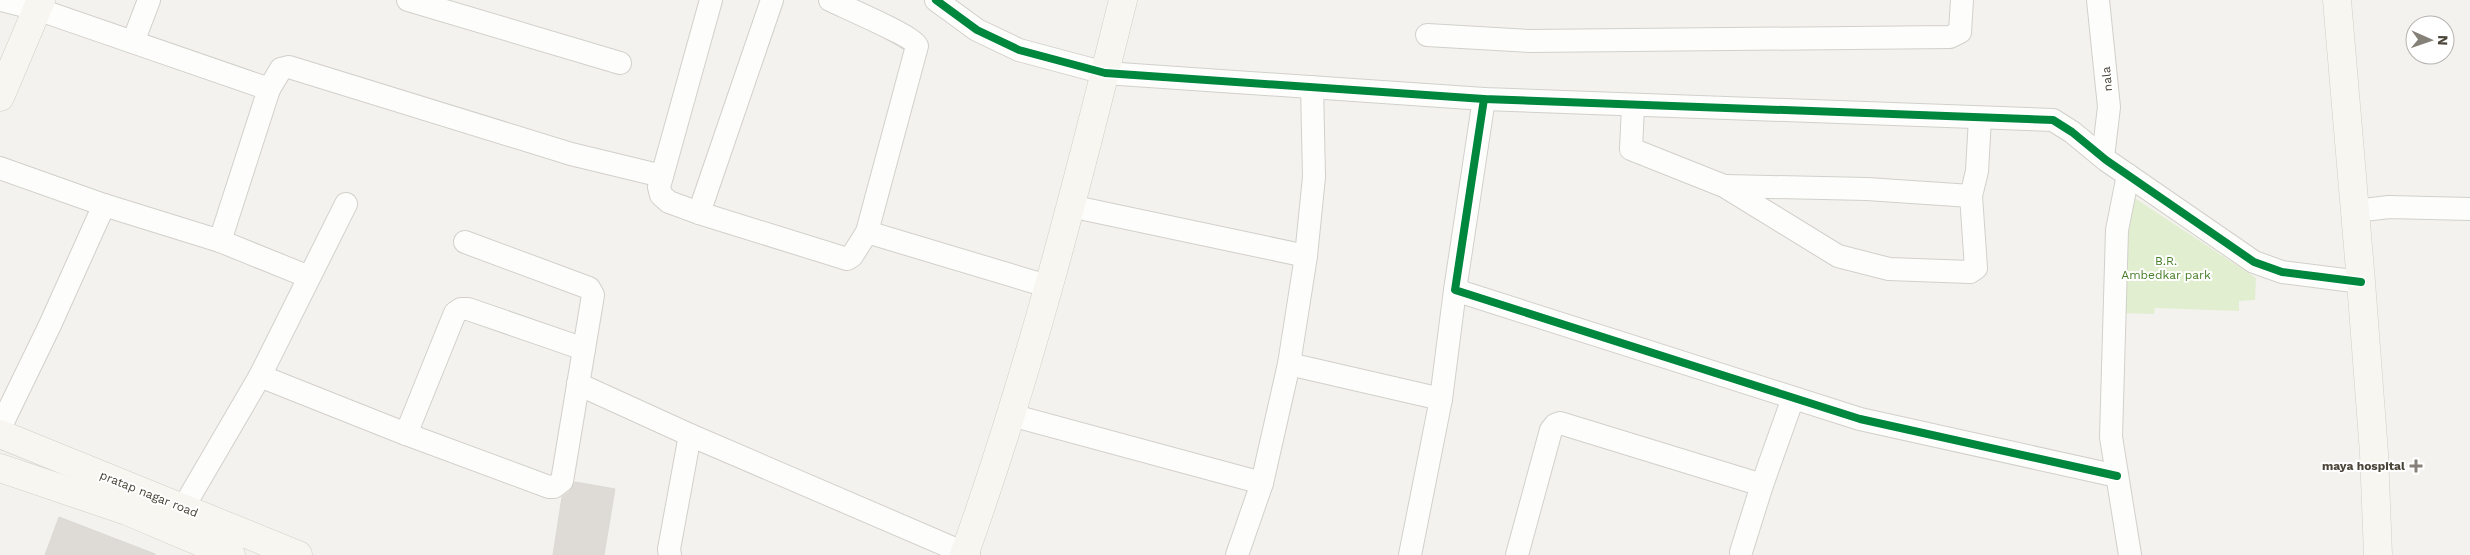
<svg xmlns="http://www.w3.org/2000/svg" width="2470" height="555" font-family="'Work Sans',sans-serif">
	<rect width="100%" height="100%" fill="#f4f2ee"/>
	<polygon fill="#e1eecf" points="2130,195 2256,278 2255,300 2239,301 2239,311 2155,308 2154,314 2122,313"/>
	<g fill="#dedbd6" stroke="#dcd9d4">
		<polygon points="575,482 615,489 604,555 553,555 562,497 570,491"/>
		<polygon points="59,517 155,554 155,555 45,555"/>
	</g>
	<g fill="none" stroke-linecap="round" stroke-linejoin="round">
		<g stroke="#d2d0cb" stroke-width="24">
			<g id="street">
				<polyline points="408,0 620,63"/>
				<path d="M 711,0 L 659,187 L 661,195 L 669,202 L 699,213 L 847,259 L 852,256 L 867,232 L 917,46 C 913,36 844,7 830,0"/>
				<polyline points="936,0 977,30 1019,50 1105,73 1484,99 2053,120 2072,132 2106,160 2254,262 2282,272 2361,282"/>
				<polyline points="2098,0 2109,107 2103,157"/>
				<polyline points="1427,35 1530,41 1950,37 1960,32 1962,0"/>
				<polyline points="133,42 149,0"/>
				<polyline points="269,89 281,69 289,67 571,154 662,176"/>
				<polyline points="1484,99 1455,290 1860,419 2117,476"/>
				<polyline points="1633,106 1631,149 1724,186 1838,256 1889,269 1970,272 1976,268 1971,196 1977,171 1980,118"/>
				<polyline points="0,168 104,205 220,241 269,89 37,9 1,0"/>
				<polyline points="2128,175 2117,230 2111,437 2130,555"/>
				<polyline points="1725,186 1867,189 1971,196"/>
				<polyline points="1070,206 1306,256"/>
				<polyline points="2355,211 2389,207 2470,209"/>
				<polyline points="699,213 772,0"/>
				<polyline points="867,232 1047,286"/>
				<polyline points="220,241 309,277"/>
				<polyline points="1289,364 1306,256 1314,177 1312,87"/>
				<polyline points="260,376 346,204"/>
				<polyline points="578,384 690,435 969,555"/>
				<polyline points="1011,415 1262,483"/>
				<polyline points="0,428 50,325 104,205"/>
				<polyline points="406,434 455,313 461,309 468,309 584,349"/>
				<polyline points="1762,485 1793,398"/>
				<polyline points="183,508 260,376 406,434 549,487 554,487 562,481 593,295 589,288 465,242"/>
				<polyline points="670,555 669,549 690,435"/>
				<polyline points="1237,555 1262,483 1289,364 1441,399"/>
				<polyline points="1410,555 1441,399 1455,290"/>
				<polyline points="1517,555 1551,430 1555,425 1560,423 1762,485 1741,552"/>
			</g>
		</g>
		<g stroke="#d3cfc5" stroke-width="29">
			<g id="secondary">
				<polyline points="2337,0 2361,282 2374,453 2378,555"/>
				<polyline points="0,97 41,0"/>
				<polyline points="0,434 298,555"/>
				<polyline points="0,468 127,511 231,555"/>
				<path d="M 964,555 C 1029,374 1077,186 1123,0"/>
			</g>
		</g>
		<use href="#street" stroke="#fdfdfc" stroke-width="22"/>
		<use href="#secondary" stroke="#f7f6f1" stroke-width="28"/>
		<g stroke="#fff" stroke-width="11">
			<g id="cycleway">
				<polyline points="936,0 977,30 1019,50 1105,73 1484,99 2053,120 2072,132 2106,160 2254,262 2282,272 2361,282"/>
				<polyline points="1484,99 1455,290 1860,419 2117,476"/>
			</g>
		</g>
		<use href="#cycleway" stroke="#00873e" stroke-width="8"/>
	</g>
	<path fill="#868178" stroke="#fff" stroke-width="2" d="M2413.5 458.5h5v5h5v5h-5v5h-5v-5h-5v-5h5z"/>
	<g text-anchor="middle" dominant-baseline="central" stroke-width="4" stroke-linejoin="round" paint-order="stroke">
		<g font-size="12" fill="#4b4439" stroke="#fff">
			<text transform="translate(2107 79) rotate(-95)">nala</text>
			<text transform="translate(149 494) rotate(22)">pratap nagar road</text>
		</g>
		<g font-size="12" fill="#4a7f2a" stroke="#fff">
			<text x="2166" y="261">B.R.<tspan x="2166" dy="14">Ambedkar park</tspan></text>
		</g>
		<g font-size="12" font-weight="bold" fill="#4b4439" stroke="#fff" text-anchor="end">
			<text x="2405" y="466">maya hospital</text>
		</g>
	</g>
	<g transform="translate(2430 40) rotate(92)"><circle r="24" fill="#ffffff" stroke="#b7b4b0"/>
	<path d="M0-4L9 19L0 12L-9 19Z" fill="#868178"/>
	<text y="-8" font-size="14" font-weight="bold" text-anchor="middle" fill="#4b4439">N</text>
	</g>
</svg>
